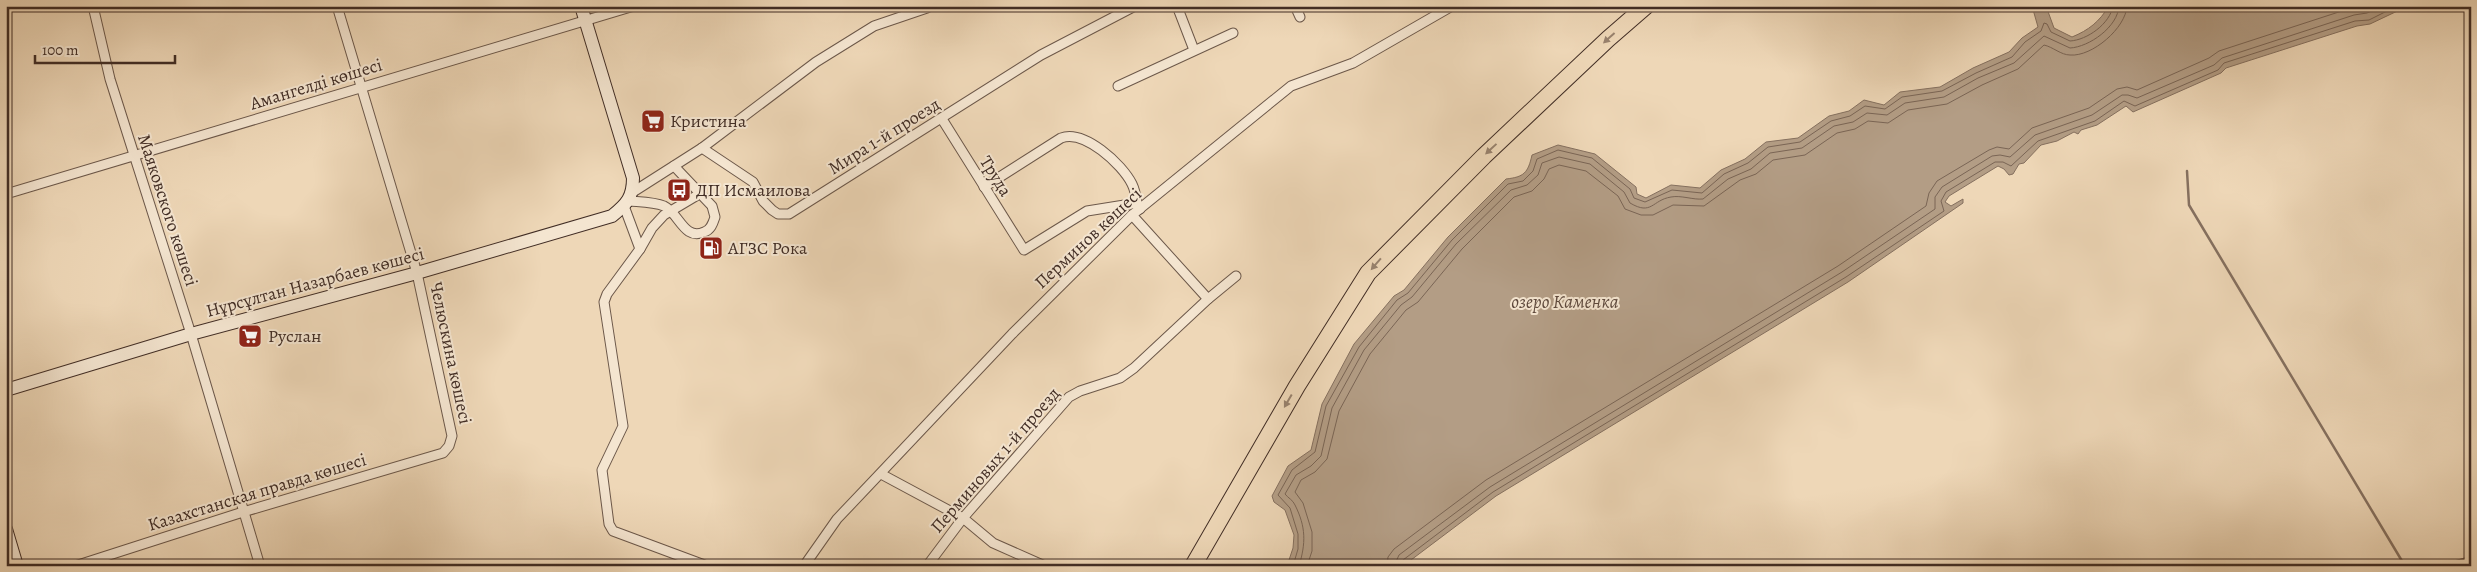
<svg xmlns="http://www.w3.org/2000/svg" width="2477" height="572" font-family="Alegreya,serif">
	<rect width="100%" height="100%" fill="#eed7b7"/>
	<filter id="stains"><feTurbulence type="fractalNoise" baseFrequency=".004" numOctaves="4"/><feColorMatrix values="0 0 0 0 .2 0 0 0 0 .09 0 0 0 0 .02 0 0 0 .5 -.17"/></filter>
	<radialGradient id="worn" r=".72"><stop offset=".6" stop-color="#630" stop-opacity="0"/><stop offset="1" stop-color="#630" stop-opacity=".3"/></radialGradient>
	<g fill="#b39d85" stroke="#85705f">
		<path d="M 2032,6 L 2046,6 L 2054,28 L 2072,37 C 2089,30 2099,22 2109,6 L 2408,6 L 2370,24 L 2357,26 L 2226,68 L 2221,73 L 2133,112 L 2126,106 L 2097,125 L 2081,130 L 2078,134 L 2074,132 L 2057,141 L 2041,145 L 2024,163 L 2019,164 L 2013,174 L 2009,175 L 2004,169 L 1998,166 L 1949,196 L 1945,202 L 1951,206 L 1963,199 L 1963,203 L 1848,282 L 1496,496 L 1403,566 L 1287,566 L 1293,548 L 1294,535 L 1285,510 L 1274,502 L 1272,496 L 1288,466 L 1311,450 L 1322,404 L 1354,344 L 1394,296 L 1404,290 L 1448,237 L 1506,179 C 1524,177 1528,173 1532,155 L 1558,145 L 1595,154 L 1636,187 L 1637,194 L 1646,198 L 1671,185 L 1700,188 L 1721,170 L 1745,159 L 1766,142 L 1798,138 L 1829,116 L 1849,111 L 1864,100 L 1884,105 L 1900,92 L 1940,87 L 1973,68 L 2009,52 L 2022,38 L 2038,27 Z"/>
		<polygon points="2471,556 2471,566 2437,566"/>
	</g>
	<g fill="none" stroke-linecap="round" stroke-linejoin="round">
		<g stroke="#7a6555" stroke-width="1">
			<path d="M 1293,566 L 1298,549 L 1298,534 L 1290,508 L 1278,495 L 1292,470 L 1315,452 L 1326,406 L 1359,347 L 1397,300 L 1408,293 L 1452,240 L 1508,184 L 1523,181 L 1533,171 L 1537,159 L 1558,150 L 1592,158 L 1630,189 L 1634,198 L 1645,202 L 1672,190 L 1702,193 L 1724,174 L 1748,163 L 1768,147 L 1800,142 L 1831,121 L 1850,116 L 1865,106 L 1885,109 L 1902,97 L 1942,91 L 1976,73 L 2012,57 L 2025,42 L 2041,31 L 2044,23 L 2047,24 L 2051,32 L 2070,41 C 2087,40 2110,24 2113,6"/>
			<path d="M 1299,566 C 1306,543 1306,527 1295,505 C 1293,500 1288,498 1285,494 L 1296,475 L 1311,466 L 1321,456 L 1332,408 L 1364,350 L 1401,305 L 1412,297 L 1456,244 L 1511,190 L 1527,185 L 1538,175 L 1542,163 L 1559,157 L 1590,164 L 1624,192 L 1630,203 C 1652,216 1652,200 1671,197 C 1681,195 1693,200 1703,199 L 1728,179 L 1751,169 L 1770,153 L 1802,148 L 1834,126 L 1853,122 L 1867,113 L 1887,115 L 1905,103 L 1944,97 L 1978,78 L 2014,63 L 2044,36 L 2070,48 C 2089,47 2118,27 2119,6"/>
			<path d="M 1307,566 L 1312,551 L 1312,532 L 1303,503 L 1295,492 L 1301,480 L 1315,472 L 1327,459 L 1339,411 L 1370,354 L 1406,310 L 1418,302 L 1462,249 L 1514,197 L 1532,191 L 1544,179 L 1549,169 L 1559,165 L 1586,171 L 1618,196 L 1625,209 L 1641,215 L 1653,215 L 1673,205 L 1704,206 L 1740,180 L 1756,174 L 1773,160 L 1805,155 L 1837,133 L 1855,129 L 1868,121 L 1888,123 L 1908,110 L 1947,104 L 1982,85 L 2018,69 L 2044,45 C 2053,47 2061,55 2070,55 C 2092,57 2126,28 2127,6"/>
			<polyline points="1387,566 1388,557 1394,549 1486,480 1838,266 1926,206 1929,193 1937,181 1989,150 1997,147 2009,149 2032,128 2089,108 2117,89 2127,87 2137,90 2209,58 2219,51 2351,8 2365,6"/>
			<polyline points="1394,566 1399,555 1490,487 1842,272 1935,209 1935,197 1942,187 1992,156 2000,155 2010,157 2035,135 2092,115 2122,95 2128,95 2137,98 2214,65 2222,58 2354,15 2367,13 2382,6"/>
			<polyline points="1401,566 1403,560 1493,492 1846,277 1944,211 1941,201 1946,192 1995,162 2003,162 2011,166 2038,141 2095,121 2124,101 2135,106 2218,70 2224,63 2355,21 2369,20 2397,6"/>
		</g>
		<polyline stroke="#85705f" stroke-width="2.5" points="2187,171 2189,205 2405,566"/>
		<g stroke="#6c584a" stroke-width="11">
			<g id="street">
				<polyline points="93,6 110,79 191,334 260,566"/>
				<polyline points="1177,6 1194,50"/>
				<polyline points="1295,6 1300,17"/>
				<polyline points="6,7 8,6"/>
				<polyline points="1118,86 1233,33"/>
				<polyline points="942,119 1024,250 1087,211 1137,203 1140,209"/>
				<polyline points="702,148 753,182 763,201 772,210 778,214 789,214 1041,55 1135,6"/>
				<path d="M 984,187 L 1061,138 C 1084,129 1122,164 1132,184 C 1135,190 1136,196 1137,203"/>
				<polyline points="633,192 702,148 816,62 874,26 927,8"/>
				<polyline points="6,194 634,6"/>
				<path d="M 629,201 C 640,202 654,202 664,206 C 679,213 684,241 704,232 C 711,230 713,223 715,217 L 712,206 L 674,166"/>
				<polyline points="624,206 640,249 607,294 604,302 623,426 602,470 609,524 613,531 707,566"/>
				<polyline points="1132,215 1208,299"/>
				<polyline points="640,249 652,228 664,215 701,193"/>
				<polyline points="881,474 963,518 993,543 1045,566"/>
				<polyline points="75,566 243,512 443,453 449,446 452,436 417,273 337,6"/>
				<polyline points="804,566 837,519 874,480 1012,334 1132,215 1291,86 1353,63 1452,6"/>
				<polyline points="927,566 963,518 1069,397 1080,391 1120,378 1134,368 1208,299 1236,276"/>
			</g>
		</g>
		<g stroke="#412d25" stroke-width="14">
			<g id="secondary">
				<path d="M 6,390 L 191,334 L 417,273 L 612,216 C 627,204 633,197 633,178 L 581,6"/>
				<polyline points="6,529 17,566"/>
			</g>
		</g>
		<g stroke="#412d25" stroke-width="18">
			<polyline id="highway" points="1193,566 1297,386 1368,273 1484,156 1608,39 1646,6"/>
		</g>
		<use href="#street" stroke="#f4e5d0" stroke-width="9"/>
		<use href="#secondary" stroke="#f4e5d0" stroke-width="12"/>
		<use href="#highway" stroke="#eed7b7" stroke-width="16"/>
	</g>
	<defs><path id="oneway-solid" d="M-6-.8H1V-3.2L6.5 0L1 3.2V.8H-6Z" transform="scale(1.25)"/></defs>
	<g fill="#98826e">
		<use href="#oneway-solid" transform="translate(1609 38) rotate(138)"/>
		<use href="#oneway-solid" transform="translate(1491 149) rotate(137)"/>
		<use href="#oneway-solid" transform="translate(1376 264) rotate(131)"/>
		<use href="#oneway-solid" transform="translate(1288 401) rotate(120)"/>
	</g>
	<defs>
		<g id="supermarket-square" transform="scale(1.25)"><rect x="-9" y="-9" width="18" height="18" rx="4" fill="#8f2418" stroke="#f4e5d0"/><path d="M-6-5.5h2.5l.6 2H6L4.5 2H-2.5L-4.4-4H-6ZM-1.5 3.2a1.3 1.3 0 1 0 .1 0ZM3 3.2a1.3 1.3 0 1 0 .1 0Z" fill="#fff"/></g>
		<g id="bus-square" transform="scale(1.25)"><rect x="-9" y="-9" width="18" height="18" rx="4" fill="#8f2418" stroke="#f4e5d0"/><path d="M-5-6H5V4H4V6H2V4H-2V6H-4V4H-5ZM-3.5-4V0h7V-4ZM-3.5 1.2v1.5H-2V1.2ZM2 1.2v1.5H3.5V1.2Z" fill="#fff"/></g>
		<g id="fuel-square" transform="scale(1.25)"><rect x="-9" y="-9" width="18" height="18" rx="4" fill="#8f2418" stroke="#f4e5d0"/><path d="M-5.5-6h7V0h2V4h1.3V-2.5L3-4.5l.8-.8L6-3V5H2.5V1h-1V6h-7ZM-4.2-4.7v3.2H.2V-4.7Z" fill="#fff"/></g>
	</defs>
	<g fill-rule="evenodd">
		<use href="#supermarket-square" x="653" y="121"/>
		<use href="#bus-square" x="679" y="190"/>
		<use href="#fuel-square" x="711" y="248"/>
		<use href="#supermarket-square" x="250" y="336"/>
	</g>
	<g text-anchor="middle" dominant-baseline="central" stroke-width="4" stroke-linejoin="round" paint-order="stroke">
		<g font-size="18" fill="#412d25" stroke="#f4e5d0">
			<text transform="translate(316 84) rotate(-17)">Амангелді көшесі</text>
			<text transform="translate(884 136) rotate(-32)">Мира 1-й проезд</text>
			<text transform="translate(996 176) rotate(58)">Труда</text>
			<text transform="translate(168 210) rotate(72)">Маяковского көшесі</text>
			<text transform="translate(1088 238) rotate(-43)">Перминов көшесі</text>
			<text transform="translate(315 282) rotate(-15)">Нұрсұлтан Назарбаев көшесі</text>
			<text transform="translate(451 353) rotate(78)">Челюскина көшесі</text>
			<text transform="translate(995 460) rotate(-49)">Перминовых 1-й проезд</text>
			<text transform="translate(257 492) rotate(-17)">Казахстанская правда көшесі</text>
		</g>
		<g font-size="18" fill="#412d25" stroke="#f4e5d0" text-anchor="start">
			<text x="670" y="121">Кристина</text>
			<text x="696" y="190">ДП Исмаилова</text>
			<text x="728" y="248">АГЗС Рока</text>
			<text x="268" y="336">Руслан</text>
		</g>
		<g font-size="19" font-style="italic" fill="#5e493d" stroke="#f4e5d0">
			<text x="1565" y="302">озеро Каменка</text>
		</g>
	</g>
	<rect width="2477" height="572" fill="none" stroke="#eed7b7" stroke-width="25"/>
	<rect x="8" y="8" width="2462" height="557" fill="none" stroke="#412d25" stroke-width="2.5"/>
	<rect x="12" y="12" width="2452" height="547" fill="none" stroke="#412d25"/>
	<path d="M35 55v8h140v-8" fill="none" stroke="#412d25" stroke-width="2.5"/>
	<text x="42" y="55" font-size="15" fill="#412d25" stroke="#f4e5d0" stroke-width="4" paint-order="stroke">100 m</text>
	<rect width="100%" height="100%" filter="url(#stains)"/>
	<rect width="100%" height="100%" fill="url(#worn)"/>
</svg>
